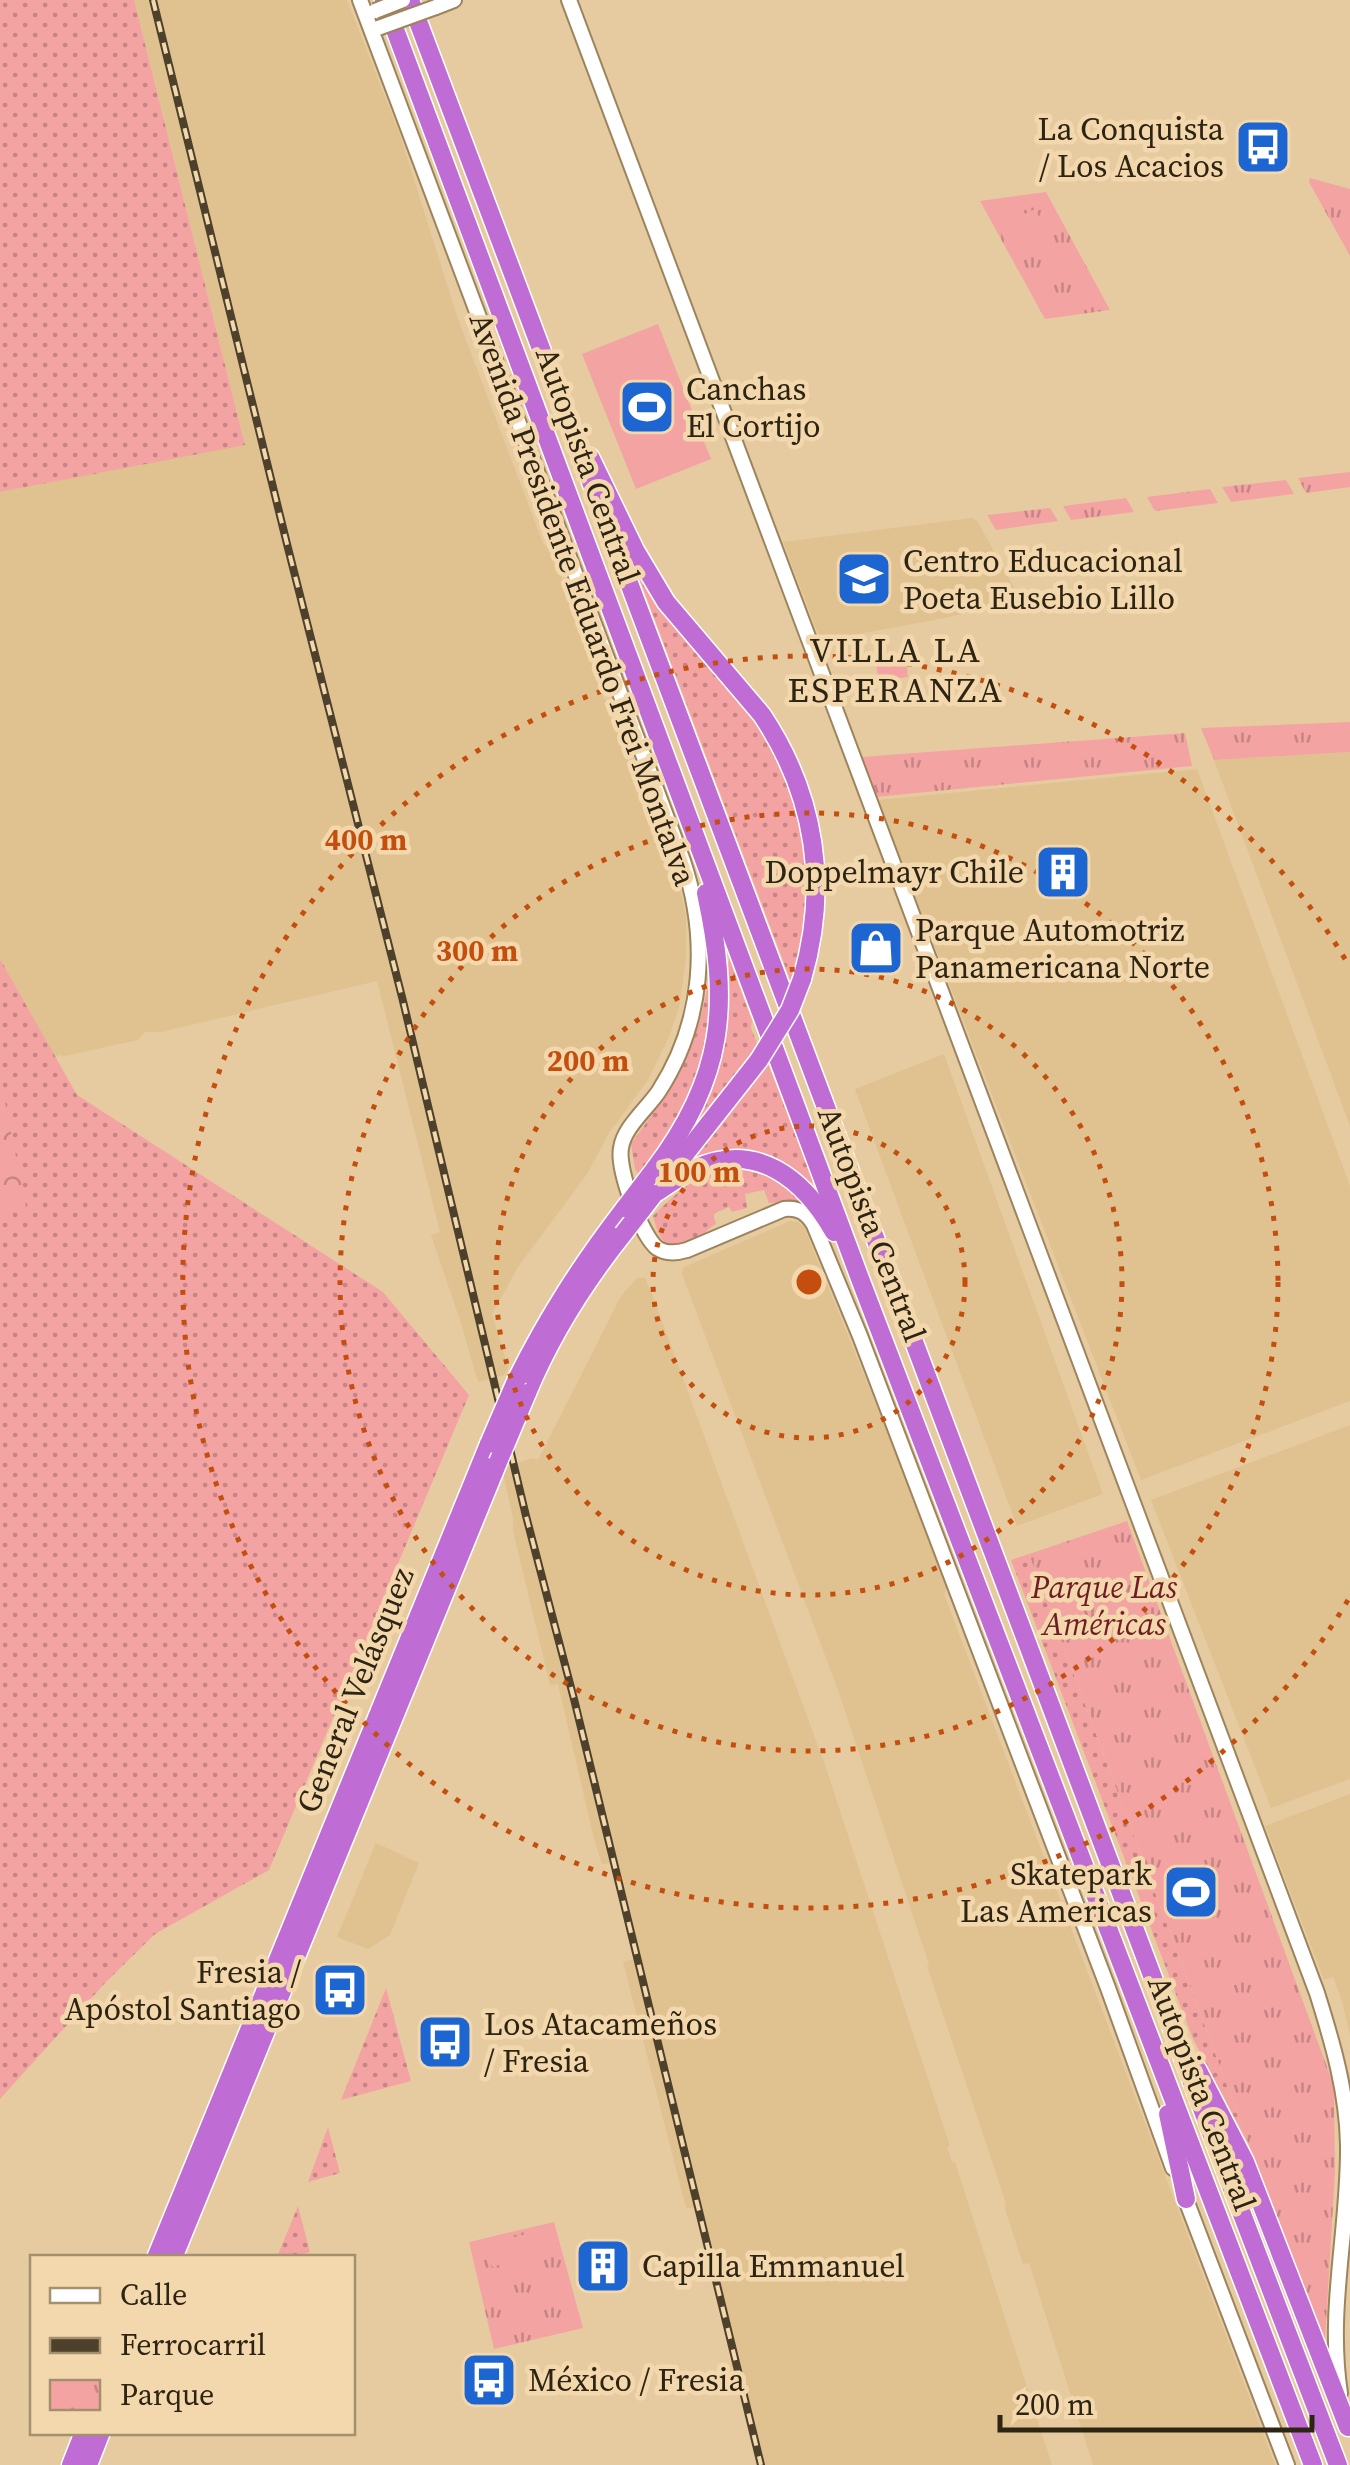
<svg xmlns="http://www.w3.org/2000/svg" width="1350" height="2465" font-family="'Source Serif 4',serif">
	<defs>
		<pattern id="grass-dots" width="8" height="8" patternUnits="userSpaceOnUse" patternTransform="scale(2.5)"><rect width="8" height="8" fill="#f4a3a3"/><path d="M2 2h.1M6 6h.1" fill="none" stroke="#c68584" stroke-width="1.8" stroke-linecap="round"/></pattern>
		<pattern id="forest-crowns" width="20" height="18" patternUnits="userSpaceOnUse" patternTransform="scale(2.5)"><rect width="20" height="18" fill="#f4a3a3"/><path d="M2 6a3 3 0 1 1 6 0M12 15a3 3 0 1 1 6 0" fill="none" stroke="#c68584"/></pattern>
		<pattern id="park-tufts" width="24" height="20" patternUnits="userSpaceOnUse" patternTransform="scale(2.5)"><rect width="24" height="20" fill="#f4a3a3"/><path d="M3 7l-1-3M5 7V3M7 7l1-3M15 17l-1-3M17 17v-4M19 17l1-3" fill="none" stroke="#c68584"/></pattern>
	</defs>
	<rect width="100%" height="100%" fill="#e6cba1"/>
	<g fill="#e0c190">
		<polygon points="134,0 347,0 400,135 457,316 543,543 553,553 604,699 609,700 663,840 681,893 686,916 686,959 679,1008 669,1037 648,1080 609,1133 587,1174 518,1267 492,1314 508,1367 504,1375 478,1382 461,1323 431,1235 440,1232 377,981 161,1032 145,1032 138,1040 65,1056 59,1055 46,1062 0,966 0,492 245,444"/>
		<polygon points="972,518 977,521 1020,598 950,617 821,641 783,542"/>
		<polygon points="1350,752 1350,1126 1214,760"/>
		<polygon points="1197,769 1350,1186 1350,1401 1141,1480 878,800"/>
		<polygon points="944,1054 1103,1494 1017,1526 855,1089"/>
		<polygon points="790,1221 798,1222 804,1227 949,1585 944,1594 1275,2465 1093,2465 1029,2263 1023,2264 1004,2206 1006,2204 927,1966 929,1964 838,1690 682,1274 684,1267"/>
		<polygon points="637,1278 645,1278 655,1302 825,1765 950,2146 947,2147 952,2162 955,2162 1052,2465 757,2465 694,2208 686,2208 623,1962 634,1959 610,1863 602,1864 595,1843 558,1684 550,1685 513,1531 513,1518 502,1469 532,1458 538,1460 621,1296"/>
		<polygon points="1350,1425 1350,1779 1271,1808 1151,1500"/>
		<polygon points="1350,1794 1350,2035 1342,2001 1333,1977 1324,1980 1265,1826"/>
		<polygon points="376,1843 419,1863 390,1935 368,1949 337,1937"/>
	</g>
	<g fill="url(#grass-dots)">
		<polygon points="0,0 134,0 245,445 0,492"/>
		<polygon points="635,567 751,711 785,770 804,833 809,913 796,973 791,982"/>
		<path d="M 729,958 L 752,1021 L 751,1028 L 758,1046 L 698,1126 L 696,1124 C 711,1092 723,1059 727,1023 C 729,1001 727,980 729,958 Z"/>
		<polygon points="0,959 77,1095 383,1292 469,1395 269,1870 155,1934 105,1983 0,2099"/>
		<path d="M 707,989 L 716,989 L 716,1007 L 693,1098 L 640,1177 L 635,1169 L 631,1144 C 668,1094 696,1051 707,989 Z"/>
		<polygon points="768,1064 813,1181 810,1184 788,1166 771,1159 687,1165"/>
		<path d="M 738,1167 L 778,1175 L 812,1206 L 794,1202 L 769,1203 L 764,1190 L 745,1194 L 747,1208 L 732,1212 L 729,1207 L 713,1214 L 716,1224 C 708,1228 705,1234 698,1239 C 693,1243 688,1244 683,1245 C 663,1251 657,1232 653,1216 C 680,1189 699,1172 738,1167 Z"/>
		<polygon points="1029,1554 1250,2147 1193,2039 1011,1560"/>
		<polygon points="386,1988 411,2081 341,2100"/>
		<polygon points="328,2127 340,2173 308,2182"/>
		<polygon points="298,2206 310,2252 292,2257 277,2257"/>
	</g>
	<polygon fill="url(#forest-crowns)" points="0,1077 26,1207 0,1216"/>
	<g fill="url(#park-tufts)">
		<polygon points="1310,178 1350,189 1350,256 1309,182"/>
		<polygon points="1046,192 1110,310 1045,319 980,201"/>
		<polygon points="1350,472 1350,487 1306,493 1298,478"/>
		<polygon points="1286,480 1294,494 1231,502 1222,487"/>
		<polygon points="1210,489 1218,503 1155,511 1147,497"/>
		<polygon points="1126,498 1134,512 1071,520 1063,506"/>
		<polygon points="1050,508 1058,521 996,530 987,515"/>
		<polygon points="1350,722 1350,752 1214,760 1201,728"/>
		<polygon points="1185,733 1192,766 876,797 861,757"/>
		<polygon points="1127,1521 1334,2086 1335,2172 1325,2340 1250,2147 1029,1554"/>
		<polygon points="554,2222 583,2328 494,2349 469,2242"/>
	</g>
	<g fill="#f4a3a3">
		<polygon points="1035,209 1047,231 1010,250 998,227"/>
		<polygon points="658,324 711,459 636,489 582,354"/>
		<polygon points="906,659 908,677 879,681 876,664"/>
		<polygon points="1208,1864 1213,1904 1187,1937 1166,1880"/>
		<polygon points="531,2233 537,2255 492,2267 486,2244"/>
	</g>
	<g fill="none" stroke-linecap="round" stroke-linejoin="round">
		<g stroke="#9d845c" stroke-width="18">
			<g id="secondary">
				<path d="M 360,0 L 683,861 C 709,939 704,1021 659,1091 C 647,1109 624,1127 621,1148 C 617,1169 641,1235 657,1248 C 666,1254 677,1253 687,1250 L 784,1209 C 798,1207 807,1213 814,1225 L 860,1336 L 987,1670 L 1108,1988 L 1173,2168"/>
				<path d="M 569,0 L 1317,1993 C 1333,2044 1347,2092 1348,2145 C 1349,2228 1327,2309 1340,2393"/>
				<polyline points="436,7 454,0"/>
				<polyline points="1183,2192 1287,2465"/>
			</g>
		</g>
		<g stroke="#fff" stroke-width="21">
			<g id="highway">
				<polyline points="384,0 862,1284 1313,2465"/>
				<polyline points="410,0 1224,2167 1338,2465"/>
				<path d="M 590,457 L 635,550 L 666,602 L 762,715 C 816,796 829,887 802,979"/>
				<path d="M 654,1170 C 725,1077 730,1004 706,893"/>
				<polyline points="663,1182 759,1060"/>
				<path d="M 654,1194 C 667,1186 679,1176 694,1169 C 757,1140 804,1179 834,1232"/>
				<path d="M 517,1379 C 549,1315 582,1264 625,1208"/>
				<path d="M 527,1393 C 551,1335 584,1283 623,1234"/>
				<polyline points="1197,2069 1245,2162 1348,2427"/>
				<polyline points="1168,2114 1186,2199"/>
				<polyline points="156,2258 489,1444"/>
				<polyline points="173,2258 498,1462"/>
				<polyline points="71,2465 84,2432"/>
				<polyline points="88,2465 101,2432"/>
			</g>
		</g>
		<use href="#secondary" stroke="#fff" stroke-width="14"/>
		<use href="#highway" stroke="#bf6dd5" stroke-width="18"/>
		<g stroke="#4d412b" stroke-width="8">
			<polyline id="rail" points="153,0 288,548 403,1001 526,1516 574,1699 761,2465"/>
		</g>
		<use href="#rail" stroke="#f3d8ad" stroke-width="4" stroke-dasharray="11" stroke-linecap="butt"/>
		<g stroke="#9d845c" stroke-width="18" stroke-linecap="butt">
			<g id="secondary-bridge">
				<polyline points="375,11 403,0"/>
				<polyline points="378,28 436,7"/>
			</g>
		</g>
		<g stroke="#fff" stroke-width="21" stroke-linecap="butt">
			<g id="highway-bridge">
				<polyline points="759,1060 790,1010 802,979"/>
				<polyline points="625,1208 654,1170"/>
				<polyline points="623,1234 654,1194"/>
				<polyline points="489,1444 517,1379"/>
				<polyline points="498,1462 527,1393"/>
			</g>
		</g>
		<use href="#secondary-bridge" stroke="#fff" stroke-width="14"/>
		<use href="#highway-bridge" stroke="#bf6dd5" stroke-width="18"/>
	</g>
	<g fill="none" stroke="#c34e0d" stroke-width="5" stroke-dasharray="5 10">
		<circle cx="809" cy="1282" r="156"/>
		<circle cx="809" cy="1282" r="313"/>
		<circle cx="809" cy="1282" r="469"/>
		<path d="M1348 1600A626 626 0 1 1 1348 964"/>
	</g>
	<defs>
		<g id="bus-square" transform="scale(2.875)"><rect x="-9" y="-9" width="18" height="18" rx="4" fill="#1d65d0" stroke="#f3d8ad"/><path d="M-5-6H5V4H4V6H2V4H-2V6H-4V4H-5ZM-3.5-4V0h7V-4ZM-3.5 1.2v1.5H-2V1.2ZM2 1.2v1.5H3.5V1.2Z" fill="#fff"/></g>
		<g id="stadium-square" transform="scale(2.875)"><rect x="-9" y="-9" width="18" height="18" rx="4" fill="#1d65d0" stroke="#f3d8ad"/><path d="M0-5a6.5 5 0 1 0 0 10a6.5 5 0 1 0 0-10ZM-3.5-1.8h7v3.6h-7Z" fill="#fff"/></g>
		<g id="school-square" transform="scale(2.875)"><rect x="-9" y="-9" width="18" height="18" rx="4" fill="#1d65d0" stroke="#f3d8ad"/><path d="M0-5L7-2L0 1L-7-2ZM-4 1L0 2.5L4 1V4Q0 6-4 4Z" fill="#fff"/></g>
		<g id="building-square" transform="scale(2.875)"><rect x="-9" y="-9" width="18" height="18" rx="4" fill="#1d65d0" stroke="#f3d8ad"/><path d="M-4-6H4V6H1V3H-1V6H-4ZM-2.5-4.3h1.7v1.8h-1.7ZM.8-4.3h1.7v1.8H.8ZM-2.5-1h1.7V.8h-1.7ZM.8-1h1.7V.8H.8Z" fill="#fff"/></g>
		<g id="shop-square" transform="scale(2.875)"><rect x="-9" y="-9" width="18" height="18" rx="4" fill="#1d65d0" stroke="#f3d8ad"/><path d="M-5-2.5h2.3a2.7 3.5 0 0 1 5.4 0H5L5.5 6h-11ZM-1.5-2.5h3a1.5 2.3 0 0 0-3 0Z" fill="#fff"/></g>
	</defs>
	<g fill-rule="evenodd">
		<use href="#bus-square" x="1263" y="147"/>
		<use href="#stadium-square" x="647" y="407"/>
		<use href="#school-square" x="864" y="579"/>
		<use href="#building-square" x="1063" y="872"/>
		<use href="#shop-square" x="876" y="948"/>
		<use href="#stadium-square" x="1191" y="1892"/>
		<use href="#bus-square" x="340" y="1990"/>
		<use href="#bus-square" x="445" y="2042"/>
		<use href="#building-square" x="603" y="2266"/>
		<use href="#bus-square" x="489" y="2380"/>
	</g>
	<g text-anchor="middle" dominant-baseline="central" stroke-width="9" stroke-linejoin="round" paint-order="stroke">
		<g font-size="32" fill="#2e2413" stroke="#f3d8ad" text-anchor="start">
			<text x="1224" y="129" text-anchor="end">La Conquista<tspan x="1224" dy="37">/ Los Acacios</tspan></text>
			<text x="686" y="389">Canchas<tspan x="686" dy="37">El Cortijo</tspan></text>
			<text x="903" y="561">Centro Educacional<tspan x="903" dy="37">Poeta Eusebio Lillo</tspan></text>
			<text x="1024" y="872" text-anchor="end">Doppelmayr Chile</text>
			<text x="915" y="930">Parque Automotriz<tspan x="915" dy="37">Panamericana Norte</tspan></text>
			<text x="1152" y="1874" text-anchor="end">Skatepark<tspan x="1152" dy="37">Las Americas</tspan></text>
			<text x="301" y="1972" text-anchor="end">Fresia /<tspan x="301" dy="37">Apóstol Santiago</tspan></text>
			<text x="484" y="2024">Los Atacameños<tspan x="484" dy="37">/ Fresia</tspan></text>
			<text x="642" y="2266">Capilla Emmanuel</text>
			<text x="528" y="2380">México / Fresia</text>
		</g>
		<g font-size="32" fill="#2e2413" stroke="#f3d8ad">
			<text transform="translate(588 465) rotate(70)">Autopista Central</text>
			<text transform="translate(583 599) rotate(70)">Avenida Presidente Eduardo Frei Montalva</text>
			<text transform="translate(872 1224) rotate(69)">Autopista Central</text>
			<text transform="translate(355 1690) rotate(-68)">General Velásquez</text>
			<text transform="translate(1202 2093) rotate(69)">Autopista Central</text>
		</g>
		<g font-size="32" font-style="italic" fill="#701c25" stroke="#f3d8ad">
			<text x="1104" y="1587">Parque Las<tspan x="1104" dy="37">Américas</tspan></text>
		</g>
		<g font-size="35" letter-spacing="2.5" fill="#2e2413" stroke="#f3d8ad">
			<text x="896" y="650">VILLA LA<tspan x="896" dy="40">ESPERANZA</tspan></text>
		</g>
	</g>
	<circle cx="809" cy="1282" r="15" fill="#c34e0d" stroke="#f3d8ad" stroke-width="5"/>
	<g font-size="30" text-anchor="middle" font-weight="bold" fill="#c34e0d" stroke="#f3d8ad" stroke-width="9" stroke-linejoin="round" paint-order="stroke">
		<text x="366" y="850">400 m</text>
		<text x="477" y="961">300 m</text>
		<text x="588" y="1071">200 m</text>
		<text x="699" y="1182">100 m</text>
	</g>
	<rect x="30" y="2255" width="325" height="180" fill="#f3d8ad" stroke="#a4906f" stroke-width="2.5"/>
	<rect x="50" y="2288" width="50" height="15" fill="#ffffff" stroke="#a4906f" stroke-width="2.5"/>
	<text x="120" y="2305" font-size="30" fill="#2e2413">Calle</text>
	<rect x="50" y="2338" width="50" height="15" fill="#4d412b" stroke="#a4906f" stroke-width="2.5"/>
	<text x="120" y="2355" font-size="30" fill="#2e2413">Ferrocarril</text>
	<rect x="50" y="2380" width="50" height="30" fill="url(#park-tufts)" stroke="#a4906f" stroke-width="2.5"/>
	<text x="120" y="2405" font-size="30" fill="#2e2413">Parque</text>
	<path d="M1000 2415v15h312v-15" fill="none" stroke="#2e2413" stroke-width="5"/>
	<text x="1015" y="2415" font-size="30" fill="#2e2413" stroke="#f3d8ad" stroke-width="8" paint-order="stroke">200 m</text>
</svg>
